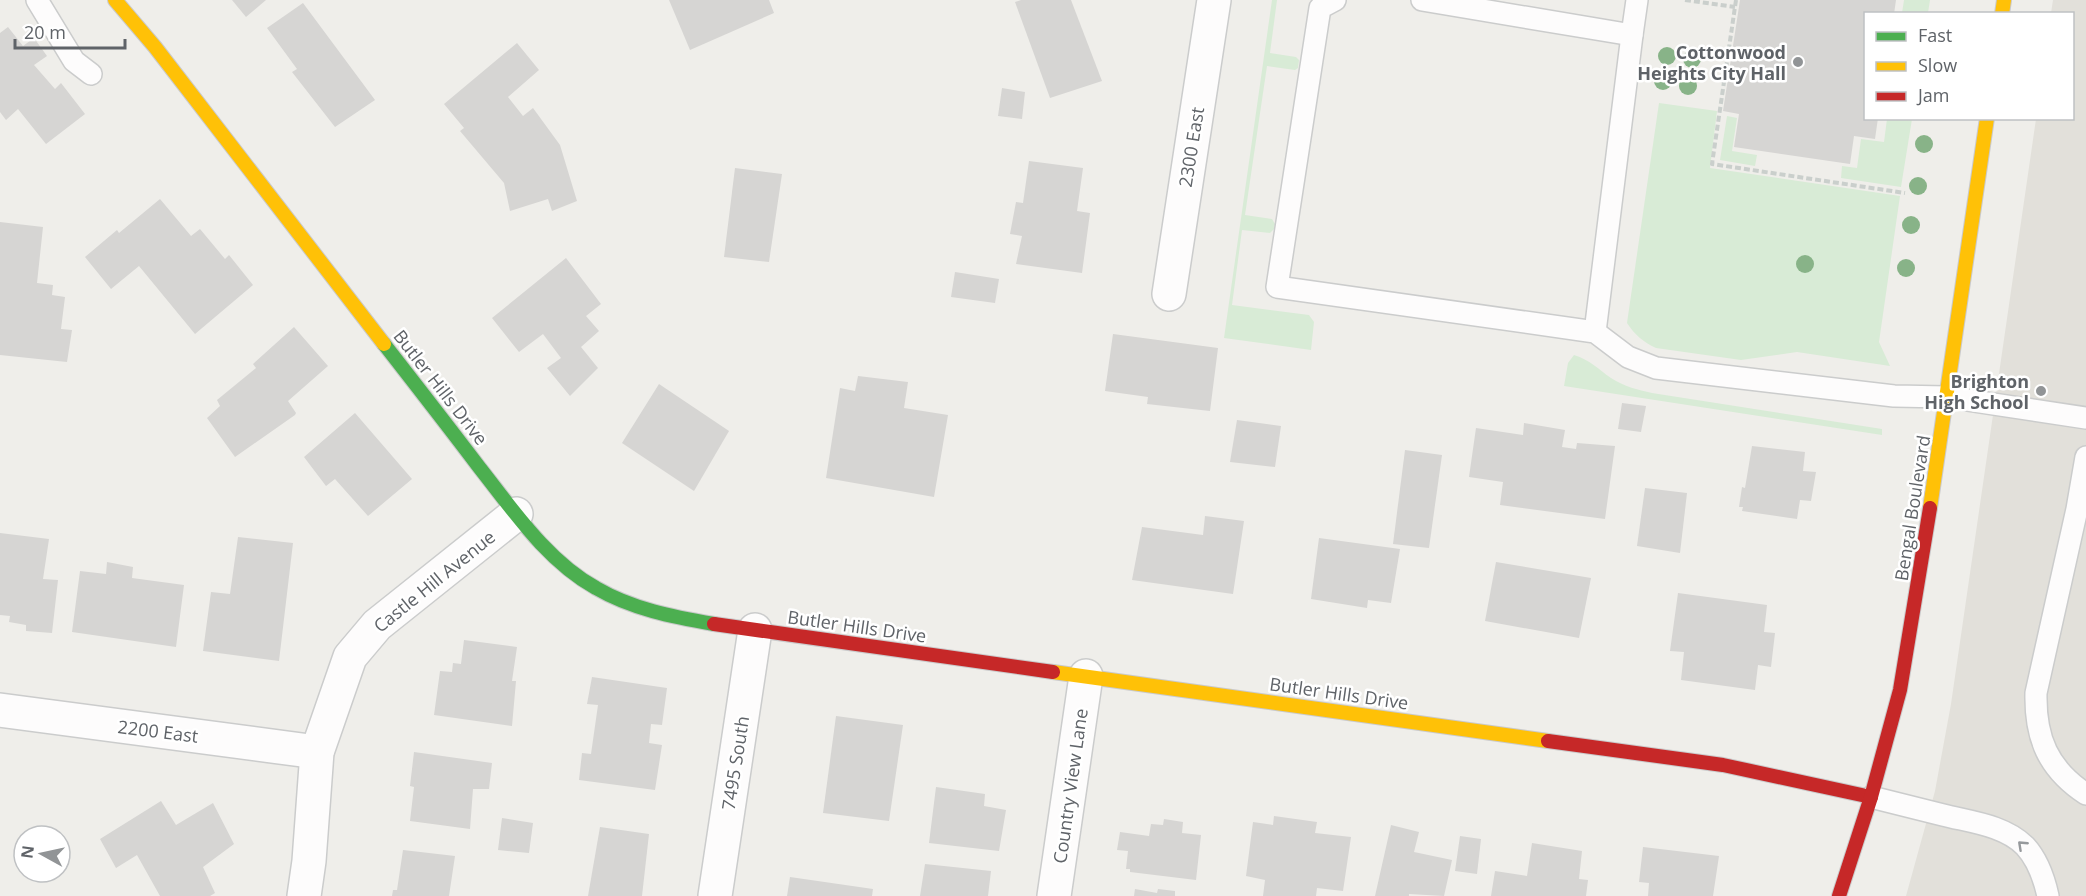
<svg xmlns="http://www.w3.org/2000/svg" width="2086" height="896" font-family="'Open Sans',sans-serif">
	<rect width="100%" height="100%" fill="#efeeea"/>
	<polygon fill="#e2e0da" points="2053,0 2086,0 2086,896 1906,896 1935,791 1951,704 2036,119 2072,118 2072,14 2051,13"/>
	<g fill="#d8ebd6">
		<polygon points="1272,0 1277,0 1270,53 1296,57 1299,60 1298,68 1295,70 1267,66 1245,215 1272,219 1275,224 1274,229 1270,233 1242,230 1232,305 1309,315 1314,322 1311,350 1224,338"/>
		<polygon points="1904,0 1930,0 1928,13 1902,13"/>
		<path d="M 1659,103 L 1717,111 L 1710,168 L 1900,196 L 1879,342 L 1890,366 L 1797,352 L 1741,360 L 1656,348 C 1643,342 1635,335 1627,323 Z"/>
		<polygon points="1727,116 1737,118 1732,151 1757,155 1755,166 1720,160"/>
		<polygon points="1887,119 1912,119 1901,187 1841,178 1842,166 1857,168 1861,139 1884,142"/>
		<path d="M 1574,355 C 1590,360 1598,369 1611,378 C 1623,386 1638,390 1652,393 L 1882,429 L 1882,435 L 1564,386 L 1568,363 Z"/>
	</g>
	<g fill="#d6d5d3">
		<polygon points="232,0 266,0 246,17"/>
		<polygon points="669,0 769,0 774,13 690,50"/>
		<polygon points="1021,0 1071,0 1102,81 1050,98 1015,2"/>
		<polygon points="1740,0 1896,0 1894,14 1866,14 1866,118 1878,118 1875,139 1854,136 1850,164 1734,147 1739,114 1723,111"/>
		<polygon points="303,3 375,100 335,127 292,72 297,69 267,28"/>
		<polygon points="8,27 23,46 34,38 47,56 34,65 55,89 61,83 85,114 46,144 18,109 6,120 0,112 0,33"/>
		<polygon points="517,43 539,70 508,97 523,116 533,108 560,145 577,201 552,211 548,199 510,211 504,183 460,131 464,128 444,104"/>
		<polygon points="1002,88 1025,92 1022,119 998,116"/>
		<polygon points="1029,161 1083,168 1077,211 1090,213 1082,273 1016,264 1022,236 1010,234 1016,202 1023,203"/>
		<polygon points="735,168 782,174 769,262 724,257"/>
		<polygon points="160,199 191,236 200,229 225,259 229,255 253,285 195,334 139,266 111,289 85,257 117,230 119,233"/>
		<polygon points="0,222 43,227 37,283 53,285 52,295 65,297 61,329 72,330 67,362 0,355"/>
		<polygon points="566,258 601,304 586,316 599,331 581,347 598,368 570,396 547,368 561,358 543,334 519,352 492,318"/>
		<polygon points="955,272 999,279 995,303 951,297"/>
		<polygon points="294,327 328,366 288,401 296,413 295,415 235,457 207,418 220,406 217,400 256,368 253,364"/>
		<polygon points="1113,334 1218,348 1210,411 1147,404 1148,397 1105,391"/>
		<polygon points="858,376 908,382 904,408 948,415 934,497 826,478 840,388 855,391"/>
		<polygon points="659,384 729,431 694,491 622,443"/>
		<polygon points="1622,403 1646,406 1641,432 1618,429"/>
		<polygon points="355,413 412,479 368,516 335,479 326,486 304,457"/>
		<polygon points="1237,420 1281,426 1275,467 1230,462"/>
		<polygon points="1524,423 1565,430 1562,447 1576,449 1577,443 1615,446 1605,519 1500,505 1503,482 1469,477 1476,428 1523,435"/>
		<polygon points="1752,446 1805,452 1803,471 1816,472 1811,501 1800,500 1797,519 1742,511 1743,507 1739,507 1742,487 1745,488"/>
		<polygon points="1405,450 1442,455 1429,548 1393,544"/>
		<polygon points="1645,488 1687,493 1680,553 1637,546"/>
		<polygon points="1205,516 1244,521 1233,594 1132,580 1142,527 1203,535"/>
		<polygon points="0,533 49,539 43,579 58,580 52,633 26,631 26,625 9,622 10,616 0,615"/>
		<polygon points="238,537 293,543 279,661 203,651 211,592 230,594"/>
		<polygon points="1319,538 1400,549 1391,603 1368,600 1367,608 1311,599"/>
		<polygon points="107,562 133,567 132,578 184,585 176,647 72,632 80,571 106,574"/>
		<polygon points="1496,562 1591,578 1579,638 1485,621"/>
		<polygon points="1678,593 1767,605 1764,632 1775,633 1771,667 1758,665 1755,690 1681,680 1684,652 1670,651"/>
		<polygon points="464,640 517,647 512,681 516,681 512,726 434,715 440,671 452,672 453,663 461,664"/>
		<polygon points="592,677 667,688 662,725 651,724 649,743 662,745 655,790 579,780 582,753 591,754 598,705 587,704"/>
		<polygon points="836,716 903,725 889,821 823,813"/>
		<polygon points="414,752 492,763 489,789 473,789 470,829 410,821 414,787 410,786"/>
		<polygon points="936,787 985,794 984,806 1006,810 999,851 929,843"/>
		<polygon points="161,801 176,825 213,803 234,844 203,867 215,893 210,896 160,896 137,855 116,868 100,839"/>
		<polygon points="1274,816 1317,822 1315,833 1351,837 1343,891 1317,888 1316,896 1263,896 1265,880 1246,876 1253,822 1273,825"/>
		<polygon points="502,818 533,823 529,853 498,850"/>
		<polygon points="1164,819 1183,822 1182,833 1201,835 1196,880 1130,872 1130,869 1126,869 1128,851 1117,850 1120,832 1149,836 1151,824 1163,825"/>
		<polygon points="1391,825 1419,832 1414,852 1452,860 1444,896 1409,894 1409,896 1375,896"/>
		<polygon points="600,827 649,834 642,896 588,896"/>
		<polygon points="1460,836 1481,839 1477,874 1455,871"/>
		<polygon points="1532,843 1582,851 1579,879 1588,880 1586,896 1491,896 1495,871 1527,876"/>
		<polygon points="1643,847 1719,856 1713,896 1648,896 1649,883 1639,882"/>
		<polygon points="403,850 455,856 449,896 392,896 393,890 397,890"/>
		<polygon points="925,864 991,871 988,896 920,896"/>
		<polygon points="790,877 873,889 872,896 787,896"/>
		<polygon points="1135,889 1157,893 1158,889 1175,891 1175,896 1134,896"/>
	</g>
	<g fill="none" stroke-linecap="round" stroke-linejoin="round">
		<g stroke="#cbcccc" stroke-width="24">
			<g id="lane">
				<polyline points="37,0 74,61 91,74"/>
				<polyline points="1335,0 1320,8 1277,287 1595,332 1628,357 1656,368 1894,396 1947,397 2086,418"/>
				<polyline points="1422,0 1632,35 1637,0"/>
				<polyline points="1595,332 1632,35"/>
				<path d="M 2086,457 L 2077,509 L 2036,693 C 2035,738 2048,769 2086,794"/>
				<path d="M 1871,797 C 1895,803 1919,809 1943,815 C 1970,822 2004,825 2025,846 C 2038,860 2044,878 2048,896"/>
			</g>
		</g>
		<g stroke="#cbcccc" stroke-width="36">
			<g id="street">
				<polyline points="1169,294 1214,0"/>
				<polyline points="0,710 317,752"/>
				<polyline points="304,896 309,861 317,752 350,657 377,625 516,514"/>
				<polyline points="715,896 755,630"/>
				<polyline points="1054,896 1086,676"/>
			</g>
		</g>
		<g stroke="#cacacb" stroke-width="16">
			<path id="fast" d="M 384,344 C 416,385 448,426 479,467 C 513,510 547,561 596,588 C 632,609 673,617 714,624"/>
		</g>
		<g stroke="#cacacb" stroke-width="16">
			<g id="slow">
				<polyline points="115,0 155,47 384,344"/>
				<polyline points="2002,14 2004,0"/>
				<polyline points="1930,508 1987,118"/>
				<polyline points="1053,672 1548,741"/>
			</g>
		</g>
		<g stroke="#cacacb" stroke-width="16">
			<g id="jam">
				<polyline points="714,624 1053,672"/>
				<polyline points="1548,741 1723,765 1871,797"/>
				<polyline points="1839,896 1871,797 1900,690 1930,508"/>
			</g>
		</g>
		<g stroke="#cacfcc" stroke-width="4" stroke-dasharray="6 3" stroke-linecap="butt">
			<polyline points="1685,0 1735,7"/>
			<polyline points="1736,0 1712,164 1905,193"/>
		</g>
		<use href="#lane" stroke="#fdfcfc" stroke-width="21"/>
		<use href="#street" stroke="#fdfcfc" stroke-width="33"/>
		<use href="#fast" stroke="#4caf50" stroke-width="14"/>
		<use href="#slow" stroke="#ffc107" stroke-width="14"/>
		<use href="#jam" stroke="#c62828" stroke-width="14"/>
	</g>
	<g fill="#88b388">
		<circle cx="1667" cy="56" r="9"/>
		<circle cx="1692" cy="59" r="9"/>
		<circle cx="1663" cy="81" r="9"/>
		<circle cx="1688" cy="86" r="9"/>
		<circle cx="1924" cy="144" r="9"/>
		<circle cx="1918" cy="186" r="9"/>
		<circle cx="1911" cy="225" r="9"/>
		<circle cx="1805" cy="264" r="9"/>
		<circle cx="1906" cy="268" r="9"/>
	</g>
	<defs><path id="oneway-chevron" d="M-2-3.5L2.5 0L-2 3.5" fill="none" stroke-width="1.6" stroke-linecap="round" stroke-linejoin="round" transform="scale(1.5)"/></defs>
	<use stroke="#96999c" href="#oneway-chevron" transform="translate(2022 845) rotate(-137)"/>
	<g fill="#919496" stroke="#fff" stroke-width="2">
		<circle cx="1798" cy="62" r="6"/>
		<circle cx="2041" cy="391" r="6"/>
	</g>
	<g text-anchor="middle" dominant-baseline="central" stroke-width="5" stroke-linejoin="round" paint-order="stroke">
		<g font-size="18" font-weight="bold" fill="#5f6368" stroke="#fff" text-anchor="end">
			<text x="1786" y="52">Cottonwood<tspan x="1786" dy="21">Heights City Hall</tspan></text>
			<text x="2029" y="381">Brighton<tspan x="2029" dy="21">High School</tspan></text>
		</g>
		<g font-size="18" fill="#5f6368" stroke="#fff">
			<text transform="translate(1191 147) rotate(-81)">2300 East</text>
			<text transform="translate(441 387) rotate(52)">Butler Hills Drive</text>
			<text transform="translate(1912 508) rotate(-81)">Bengal Boulevard</text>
			<text transform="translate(434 581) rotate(-39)">Castle Hill Avenue</text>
			<text transform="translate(857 626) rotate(8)">Butler Hills Drive</text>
			<text transform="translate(1339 693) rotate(8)">Butler Hills Drive</text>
			<text transform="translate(158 731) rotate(7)">2200 East</text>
			<text transform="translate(735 763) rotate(-81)">7495 South</text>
			<text transform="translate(1070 786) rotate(-82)">Country View Lane</text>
		</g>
	</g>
	<rect x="1864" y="12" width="210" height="108" fill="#ffffff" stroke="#bfc1c3" stroke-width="1.5"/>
	<rect x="1876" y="32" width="30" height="9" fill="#4caf50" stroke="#bfc1c3" stroke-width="1.5"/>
	<text x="1918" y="42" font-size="18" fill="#5f6368">Fast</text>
	<rect x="1876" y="62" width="30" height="9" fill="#ffc107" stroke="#bfc1c3" stroke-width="1.5"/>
	<text x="1918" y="72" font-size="18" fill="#5f6368">Slow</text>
	<rect x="1876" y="92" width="30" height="9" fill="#c62828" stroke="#bfc1c3" stroke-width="1.5"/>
	<text x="1918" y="102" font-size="18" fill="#5f6368">Jam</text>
	<g transform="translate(42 854) rotate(278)"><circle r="28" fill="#ffffff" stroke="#bfc1c3" stroke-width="1.5"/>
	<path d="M0-4.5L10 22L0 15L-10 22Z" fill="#919496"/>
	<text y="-9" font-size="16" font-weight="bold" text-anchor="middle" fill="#5f6368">N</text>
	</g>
	<path d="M15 39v9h110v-9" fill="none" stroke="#5f6368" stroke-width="3"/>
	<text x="24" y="39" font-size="18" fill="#5f6368" stroke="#ffffff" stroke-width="4.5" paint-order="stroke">20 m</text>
</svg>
